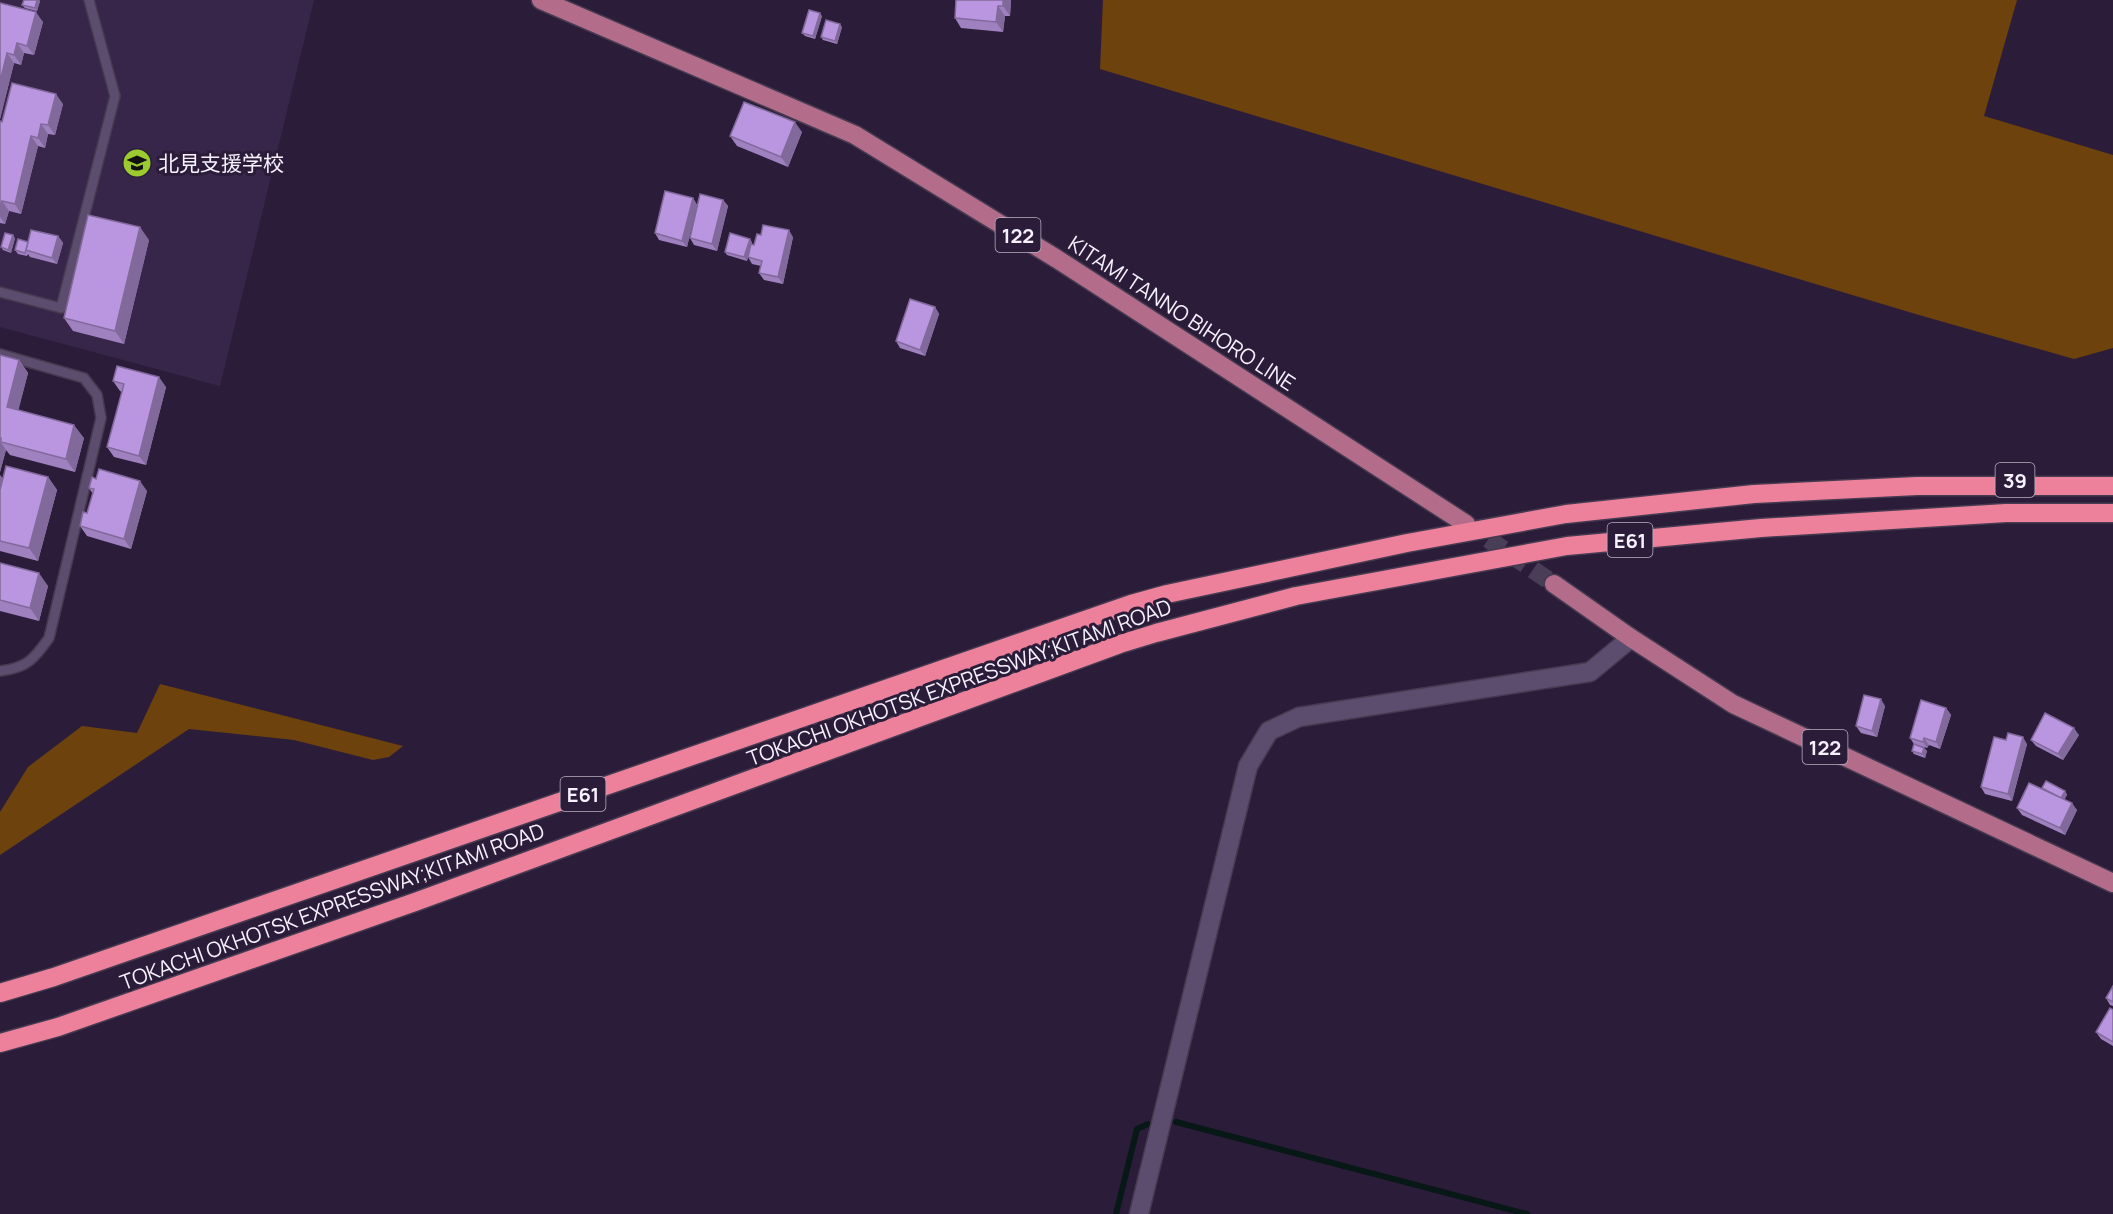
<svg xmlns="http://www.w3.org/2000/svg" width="2113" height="1214" font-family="Manrope,'Noto Sans JP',sans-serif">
	<rect width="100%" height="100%" fill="#2b1d3a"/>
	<polygon fill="#372649" points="0,0 314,0 220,386 0,327"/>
	<g fill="#6e420c">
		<polygon points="1103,0 2017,0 1984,116 2113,155 2113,348 2074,359 1919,315 1100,69"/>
		<polygon points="160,684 403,746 389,757 373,760 294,740 189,729 0,855 0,812 28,767 82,726 137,733"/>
	</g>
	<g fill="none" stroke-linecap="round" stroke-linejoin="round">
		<g stroke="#081816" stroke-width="6">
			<polyline points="1176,1122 1527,1214"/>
			<polyline points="1116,1214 1137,1129 1148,1124"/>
		</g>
		<polyline stroke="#493d57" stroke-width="18" stroke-dasharray="18 9" stroke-linecap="butt" points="1466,524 1554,584"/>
		<g stroke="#463a51" stroke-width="12">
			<g id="lane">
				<polyline points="0,292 61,308 115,96 89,0"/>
				<path d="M 0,354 L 84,378 L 97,395 L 101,418 L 49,638 C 34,659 27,668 0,671"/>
			</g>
		</g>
		<g stroke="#463a51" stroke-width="21">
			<polyline id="street" points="1139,1214 1248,766 1269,731 1299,717 1590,672 1631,638"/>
		</g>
		<g stroke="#463a51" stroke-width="21">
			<g id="primary">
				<polyline points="541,0 855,135 1057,259 1466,524"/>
				<polyline points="1554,584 1631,638 1733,704 2113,883"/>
			</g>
		</g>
		<g stroke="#463a51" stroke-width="21">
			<g id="highway">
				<polyline points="0,993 54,977 1131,604 1167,594 1407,543 1566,514 1754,494 1917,486 2113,486"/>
				<polyline points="0,1043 58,1027 415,902 1120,644 1156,633 1296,596 1567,546 1761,528 2006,513 2113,513"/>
			</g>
		</g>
		<use href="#lane" stroke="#5c4d6e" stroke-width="9"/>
		<use href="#street" stroke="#5c4d6e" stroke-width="18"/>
		<use href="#primary" stroke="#b36c89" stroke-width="18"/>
		<use href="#highway" stroke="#ed809b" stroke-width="18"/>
	</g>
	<g fill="#9f81c0">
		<polygon points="24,0 39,0 40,1 37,11 25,8 22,5"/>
		<polygon points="956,0 1011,0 1010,16 1005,16 1003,32 961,28 955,18"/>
		<polygon points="0,3 43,22 34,55 24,53 21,65 14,63 0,119"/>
		<polygon points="822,16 815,39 805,36 802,33"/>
		<polygon points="842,27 837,44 823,40 821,37"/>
		<polygon points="63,104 55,135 48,134 45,148 38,146 21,214 9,211 5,224 0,223 0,121 2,122"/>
		<polygon points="802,132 788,167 737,146 730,136"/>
		<polygon points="693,198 697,205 687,247 659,240 655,233"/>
		<polygon points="723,200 728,206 717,251 694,245 690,238"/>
		<polygon points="761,235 793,237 783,284 764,280 759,273 761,266 752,264 748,257 747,261 727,255 725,252 752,242 751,244 754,245"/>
		<polygon points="58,236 63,243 57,264 30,257 28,254 27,256 18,254 15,250 28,242"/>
		<polygon points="15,238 11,253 3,250 1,247"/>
		<polygon points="149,240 124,344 73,331 64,318"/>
		<polygon points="935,307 939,314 925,356 900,348 896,341"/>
		<polygon points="0,355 19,360 28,373 18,410 84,438 75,472 10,455 6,450 0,472"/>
		<polygon points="113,381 166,387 146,465 114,457 107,447 122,392 120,391"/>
		<polygon points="0,475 3,479 48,477 57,490 38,561 0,551"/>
		<polygon points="96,479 147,491 131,549 87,536 80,526 87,513 93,494 89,488"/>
		<polygon points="0,563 48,586 39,621 0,611"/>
		<polygon points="1885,706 1877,737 1861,733 1856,726"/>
		<polygon points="1946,708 1951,715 1940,749 1929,745 1927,748 1914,744 1910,738"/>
		<polygon points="2079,735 2063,760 2036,746 2031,740"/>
		<polygon points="2006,740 2027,744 2012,801 1985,794 1981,787"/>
		<polygon points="1924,748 1927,751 1925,758 1914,754 1912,751"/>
		<polygon points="2043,790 2065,791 2067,795 2064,800 2077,810 2065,835 2022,815 2017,808"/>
		<polygon points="2113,986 2113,1006 2110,1005 2106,998"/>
		<polygon points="2113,1010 2113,1046 2101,1039 2096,1032"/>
	</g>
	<g fill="#82699c">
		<polygon points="37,0 39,0 40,1 37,11 35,8"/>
		<polygon points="1003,0 1011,0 1010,16 1003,6"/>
		<polygon points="998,6 1005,16 1003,32 996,22"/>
		<polygon points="36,12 43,22 34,55 27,46"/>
		<polygon points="820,13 822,16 815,39 813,36"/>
		<polygon points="840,24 842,27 837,44 835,41"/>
		<polygon points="17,43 24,53 21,65 14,55"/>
		<polygon points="7,53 14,63 0,119 0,82"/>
		<polygon points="56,94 63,104 55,135 48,125"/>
		<polygon points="795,122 802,132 788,167 781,157"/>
		<polygon points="41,124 48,134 45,148 38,138"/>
		<polygon points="31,136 38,146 21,214 15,204"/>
		<polygon points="693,198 697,205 687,247 682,241"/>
		<polygon points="723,200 728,206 717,251 712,244"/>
		<polygon points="2,201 9,211 5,224 0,217 0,209"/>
		<polygon points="140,227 149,240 124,344 115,331"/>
		<polygon points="789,230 793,237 783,284 778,277"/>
		<polygon points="13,235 15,238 11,253 8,250"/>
		<polygon points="58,236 63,243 57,264 52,258"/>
		<polygon points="750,239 752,242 747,261 744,257"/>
		<polygon points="935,307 939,314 925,356 920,350"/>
		<polygon points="19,360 28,373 16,420 7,407"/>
		<polygon points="159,377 166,387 146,465 139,456"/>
		<polygon points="74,425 84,438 75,472 66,459"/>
		<polygon points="0,441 6,450 0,472"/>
		<polygon points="0,475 3,480 0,493"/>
		<polygon points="48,477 57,490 38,561 29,548"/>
		<polygon points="140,481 147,491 131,549 124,539"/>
		<polygon points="39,573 48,586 39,621 30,608"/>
		<polygon points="1881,699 1885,706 1877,737 1872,731"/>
		<polygon points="1946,708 1951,715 1940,749 1936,742"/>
		<polygon points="2074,728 2079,735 2063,760 2058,754"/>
		<polygon points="2023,737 2027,744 2012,801 2008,794"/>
		<polygon points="1924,738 1929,745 1927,748 1923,742"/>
		<polygon points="1924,748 1927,751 1925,758 1922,754"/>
		<polygon points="2065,791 2067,795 2063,801 2061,798"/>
		<polygon points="2072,803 2077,810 2065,835 2060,828"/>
	</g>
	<g fill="#b996df" stroke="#82699c" stroke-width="1.5">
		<polygon points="24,0 37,0 35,8 22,5"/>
		<polygon points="956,0 1003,0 1003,6 998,6 996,22 955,18"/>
		<polygon points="0,3 36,12 27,46 17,43 14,55 7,53 0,82"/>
		<polygon points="809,10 820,13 813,36 802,33"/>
		<polygon points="826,20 840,24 835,41 821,37"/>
		<polygon points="12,83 56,94 48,125 41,124 38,138 31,136 15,204 2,201 0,209 0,121 2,122"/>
		<polygon points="744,102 795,122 781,157 730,136"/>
		<polygon points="665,191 693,198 682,241 655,233"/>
		<polygon points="700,194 723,200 712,244 690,238"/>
		<polygon points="88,215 140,227 115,331 64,318"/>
		<polygon points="763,225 789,230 778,277 759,273 762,261 748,257 751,244 754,245 757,234 761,235"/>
		<polygon points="31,230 58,236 52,258 26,250"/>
		<polygon points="5,233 13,235 8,250 1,247"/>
		<polygon points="730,233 750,239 744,257 725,252"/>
		<polygon points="18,239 28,242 25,253 15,250"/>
		<polygon points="910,299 935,307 920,350 896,341"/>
		<polygon points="0,355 19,360 7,407 74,425 66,459 1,442 1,438 0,438"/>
		<polygon points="117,366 159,377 139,456 107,447 124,384 113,381"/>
		<polygon points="6,466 48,477 29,548 0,541 0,490"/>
		<polygon points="99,469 140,481 124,539 80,526 83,512 87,513 94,489 89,488 92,477 96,479"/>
		<polygon points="0,563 39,573 30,608 0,600"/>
		<polygon points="1864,695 1881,699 1872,731 1856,726"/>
		<polygon points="1921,700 1946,708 1936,742 1924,738 1923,742 1910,738"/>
		<polygon points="2045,713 2074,728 2058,754 2031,740"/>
		<polygon points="2008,733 2023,737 2008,794 1981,787 1994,737 2006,740"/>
		<polygon points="1914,744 1924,748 1922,754 1912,751"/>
		<polygon points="2046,781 2065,791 2061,798 2042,788"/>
		<polygon points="2029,783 2072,803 2060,828 2017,808"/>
		<polygon points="2113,986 2113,1002 2106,998"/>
		<polygon points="2110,1008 2113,1010 2113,1042 2096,1032"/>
	</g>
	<defs>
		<g id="school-disc" transform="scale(1.5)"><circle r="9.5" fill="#9cca31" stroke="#2b1d3a"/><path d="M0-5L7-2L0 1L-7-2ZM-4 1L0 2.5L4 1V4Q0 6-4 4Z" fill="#111"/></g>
	</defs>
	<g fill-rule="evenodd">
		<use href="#school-disc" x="137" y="163"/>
	</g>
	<g text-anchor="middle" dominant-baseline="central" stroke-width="6" stroke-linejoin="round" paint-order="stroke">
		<g fill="#2b1d3a" stroke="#b9b1c2" stroke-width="1.5">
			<rect x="995.5" y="218" width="45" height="34" rx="4.5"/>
			<rect x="1995.5" y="463" width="39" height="34" rx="4.5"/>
			<rect x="1607.5" y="523" width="45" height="34" rx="4.5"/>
			<rect x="1802.5" y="730" width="45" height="34" rx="4.5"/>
			<rect x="560.5" y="777" width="45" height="34" rx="4.5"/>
		</g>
		<g font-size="20" font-weight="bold" fill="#f6f1fd">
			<text x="1018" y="235">122</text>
			<text x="2015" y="480">39</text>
			<text x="1630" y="540">E61</text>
			<text x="1825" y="747">122</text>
			<text x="583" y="794">E61</text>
		</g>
		<g font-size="21" fill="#f6f1fd" stroke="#2b1d3a" text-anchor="start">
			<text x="158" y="163">北見支援学校</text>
		</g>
		<g font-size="21" fill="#f6f1fd" stroke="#2b1d3a">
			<text transform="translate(1182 313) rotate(33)">KITAMI TANNO BIHORO LINE</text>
			<text transform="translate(959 682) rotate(-20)">TOKACHI OKHOTSK EXPRESSWAY;KITAMI ROAD</text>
			<text transform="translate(332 906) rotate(-20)">TOKACHI OKHOTSK EXPRESSWAY;KITAMI ROAD</text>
		</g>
	</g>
</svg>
